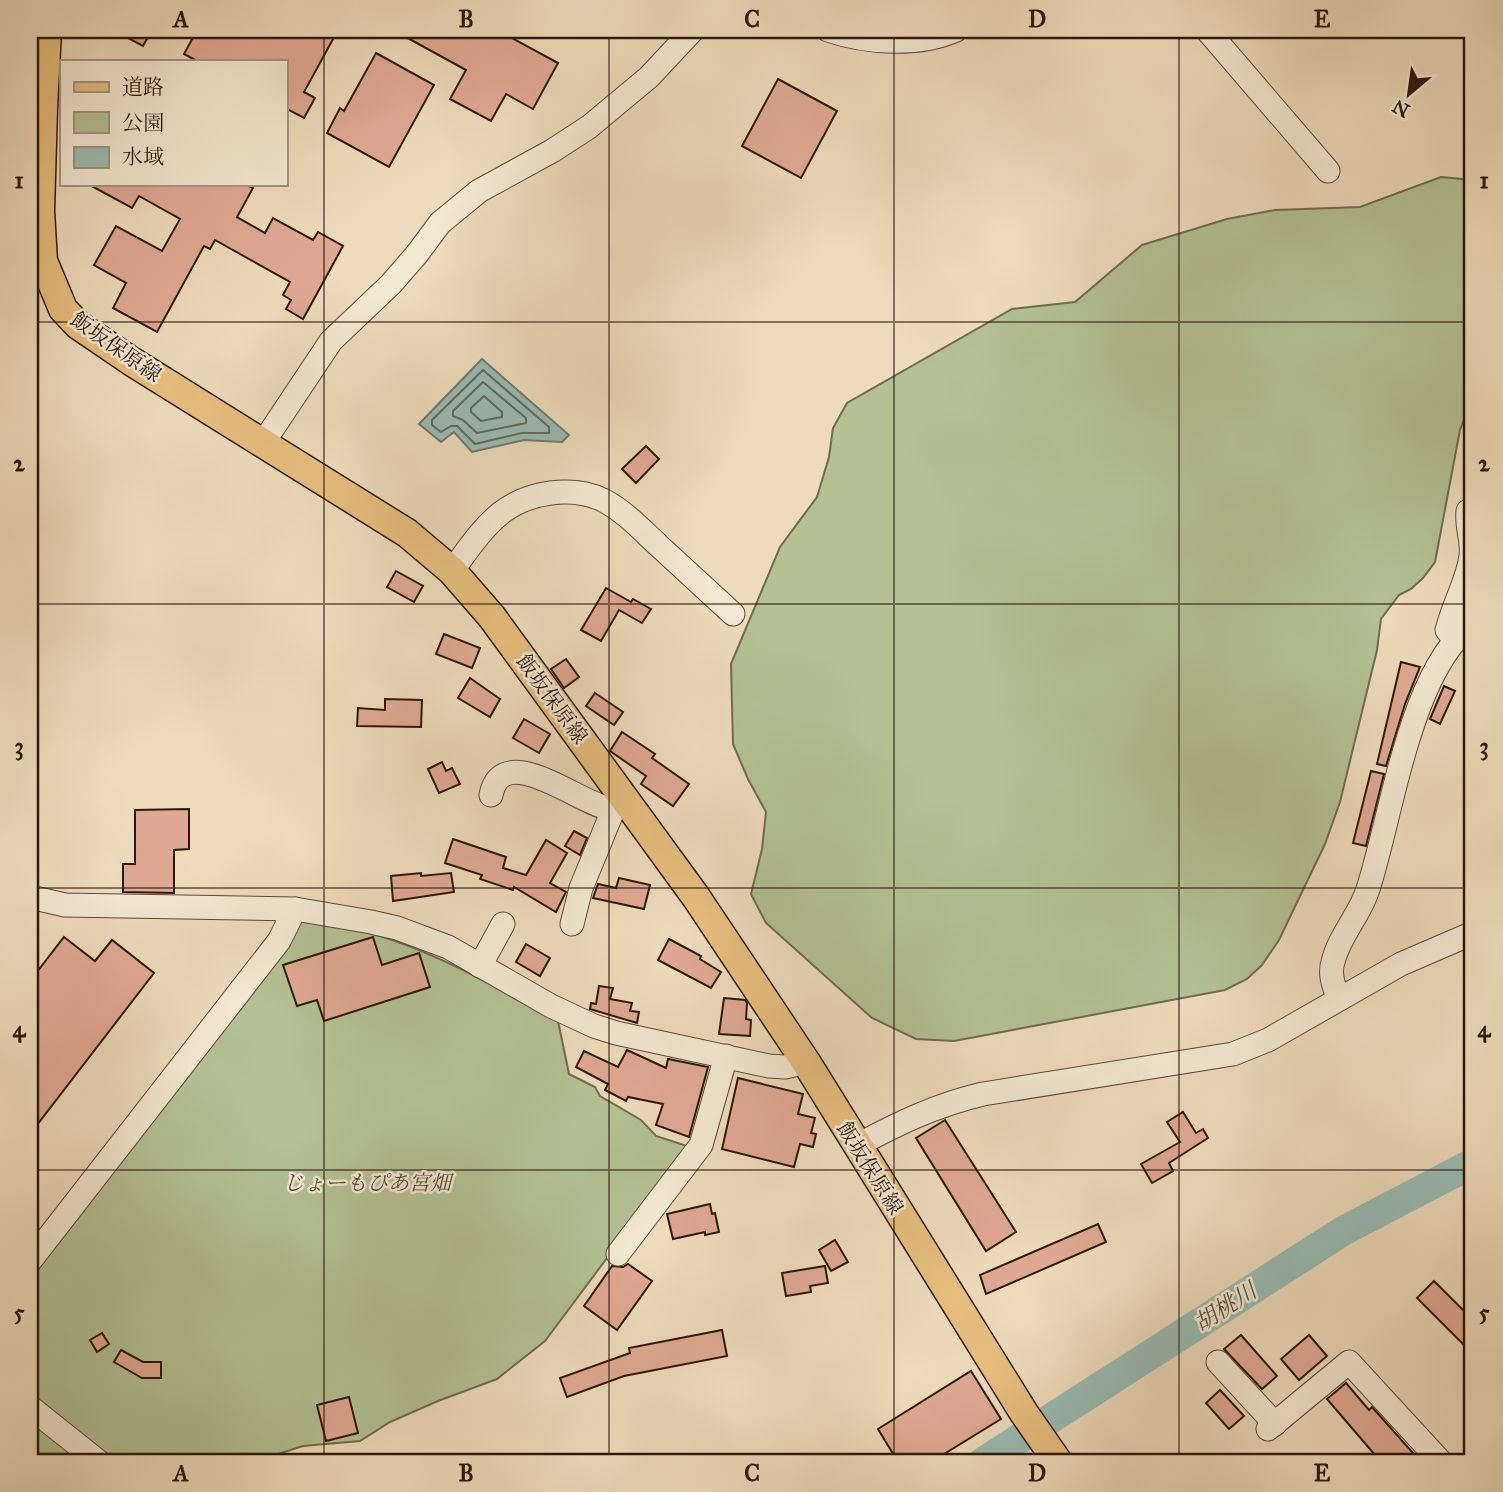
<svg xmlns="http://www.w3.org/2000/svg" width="1503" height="1492" font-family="'IM FELL Great Primer','Noto Serif JP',serif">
	<rect width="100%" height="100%" fill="#eddbbb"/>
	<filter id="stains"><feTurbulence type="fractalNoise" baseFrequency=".00286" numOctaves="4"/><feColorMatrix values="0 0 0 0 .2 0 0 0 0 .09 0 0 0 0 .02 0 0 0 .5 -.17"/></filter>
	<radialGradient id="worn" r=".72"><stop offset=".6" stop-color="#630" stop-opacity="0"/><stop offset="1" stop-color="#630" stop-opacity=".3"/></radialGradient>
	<g fill="#b3c194" stroke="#706c4e" stroke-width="2">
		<polygon points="1441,177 1473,180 1473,396 1460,430 1435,562 1423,578 1411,589 1399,595 1381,619 1377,650 1340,802 1325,844 1279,940 1262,965 1247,979 1225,990 954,1041 916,1039 872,1018 766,923 751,894 762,849 766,812 748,779 733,744 731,664 780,547 817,497 829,457 833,428 847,403 1012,309 1075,302 1142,245 1227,219 1275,210 1360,207"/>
		<path d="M 282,919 C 303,922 326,922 347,927 C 423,944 490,984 558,1021 L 569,1074 L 595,1087 L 600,1096 L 641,1120 L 656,1136 L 690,1147 L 545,1341 L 497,1379 L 438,1401 L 390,1422 L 360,1441 L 303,1446 L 275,1455 L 276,1462 L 30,1462 L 30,1243 Z"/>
	</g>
	<polygon fill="#99bbb3" stroke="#6d7a6f" stroke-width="2" points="482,359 569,435 562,442 524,440 472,452 454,432 441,442 419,424"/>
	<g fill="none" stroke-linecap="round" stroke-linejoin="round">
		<g stroke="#626a5e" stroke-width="2">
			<polygon points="483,370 549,427 549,433 522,433 475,444 457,426 451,426 441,432 432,425 432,420"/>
			<polygon points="483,382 526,418 526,423 477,433 463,420 453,416 453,411"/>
			<polygon points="484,396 502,412 502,417 481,421 471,412 471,408"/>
		</g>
		<polyline stroke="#99bbb3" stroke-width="30" points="983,1462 1343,1231 1473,1163"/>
	</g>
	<g fill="#dfa893" stroke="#2c1809" stroke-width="2">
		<polygon points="113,30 152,30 143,46"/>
		<polygon points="197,30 338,30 304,92 315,98 304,118 285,108 285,61 197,61 184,54"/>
		<polygon points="393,30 497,30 558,63 533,109 506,94 491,121 450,99 466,70"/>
		<polygon points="376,53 434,85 389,167 327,133 340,108 344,111"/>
		<polygon points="778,79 837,111 801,178 742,146"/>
		<polygon points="88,184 245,184 253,188 237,217 265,233 273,218 313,240 318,232 343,246 303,319 286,309 291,300 283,295 290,282 215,240 210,249 204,246 157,332 113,308 126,283 94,265 116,226 162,251 180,219 139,196 132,208"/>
		<polygon points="646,446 659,459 636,483 622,469"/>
		<polygon points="396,571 423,586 414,602 387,587"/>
		<polygon points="606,588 631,602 633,599 651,609 642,623 619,610 601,641 581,630"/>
		<polygon points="444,634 480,648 472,668 436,654"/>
		<polygon points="566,659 579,677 564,688 551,669"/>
		<polygon points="1401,662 1420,667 1405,704 1386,766 1377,764"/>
		<polygon points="470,678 500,699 490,717 458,698"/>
		<polygon points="1444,686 1455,691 1440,724 1430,719"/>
		<polygon points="595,693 623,712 614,725 586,706"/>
		<polygon points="385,699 422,700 421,727 357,726 358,708 385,710"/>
		<polygon points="524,719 550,734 539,753 513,738"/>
		<polygon points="622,732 655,754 652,758 689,784 673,806 641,784 646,776 610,751"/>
		<polygon points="442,762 446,771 452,768 460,784 439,793 428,769"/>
		<polygon points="1371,771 1384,774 1366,846 1353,843"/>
		<polygon points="189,809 189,849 174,850 174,893 123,892 123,864 135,864 135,810"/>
		<polygon points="574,831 587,838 580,855 565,846"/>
		<polygon points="453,839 506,857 503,868 526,875 546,840 567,853 550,883 566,892 556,912 514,887 513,890 480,879 482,875 445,863"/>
		<polygon points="421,873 421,876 451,873 454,892 393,901 391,876"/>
		<polygon points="619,878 650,885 644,909 593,898 598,884 616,888"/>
		<polygon points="64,937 95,961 112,940 154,973 30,1134 30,981"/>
		<polygon points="373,937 382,965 419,953 430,987 324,1021 317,1000 297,1006 283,965"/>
		<polygon points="669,939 701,956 700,959 721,972 711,988 658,960"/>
		<polygon points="526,944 550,958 540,976 516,962"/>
		<polygon points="599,986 613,988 610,999 632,1003 630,1011 639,1012 637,1023 590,1009 591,1003 596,1004"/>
		<polygon points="724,998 745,1000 747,1003 746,1019 751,1020 750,1036 719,1034"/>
		<polygon points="627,1050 666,1068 668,1059 708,1067 689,1137 656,1125 663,1104 628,1097 626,1101 605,1090 608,1084 576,1067 584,1051 618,1067"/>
		<polygon points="738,1078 803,1094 798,1114 815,1118 811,1133 816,1134 813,1147 800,1144 794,1167 722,1149"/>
		<polygon points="1183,1112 1196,1133 1203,1129 1208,1138 1169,1163 1173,1171 1152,1183 1141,1164 1180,1142 1167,1122"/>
		<polygon points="945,1120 1016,1232 986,1251 916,1138"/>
		<polygon points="710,1204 712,1214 715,1213 719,1232 705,1235 705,1232 673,1239 667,1214"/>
		<polygon points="1098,1224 1106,1242 986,1294 980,1275"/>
		<polygon points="835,1240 848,1262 831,1271 819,1250"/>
		<polygon points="628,1264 652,1281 617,1330 584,1306 612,1266 623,1267"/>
		<polygon points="825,1266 828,1283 810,1286 811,1292 786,1296 782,1273"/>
		<polygon points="1434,1281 1473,1320 1473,1354 1417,1298"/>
		<polygon points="722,1330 727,1356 624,1376 567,1397 560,1378 630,1353 629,1348"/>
		<polygon points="102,1333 109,1344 97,1352 90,1340"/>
		<polygon points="1241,1335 1277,1376 1262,1389 1224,1349"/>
		<polygon points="1309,1335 1327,1356 1299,1380 1281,1359"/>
		<polygon points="121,1350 143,1362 161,1362 161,1378 142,1378 114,1362"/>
		<polygon points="971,1371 1001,1419 931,1462 898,1462 878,1429"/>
		<polygon points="1346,1383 1369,1410 1372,1407 1421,1462 1381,1462 1327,1399"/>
		<polygon points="1220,1390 1244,1416 1229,1429 1206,1403"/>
		<polygon points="349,1397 358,1433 326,1441 317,1405"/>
	</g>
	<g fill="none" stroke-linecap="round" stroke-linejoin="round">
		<g stroke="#5c4936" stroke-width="25">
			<g id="minor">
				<path d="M 828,30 C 866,43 918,47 956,30"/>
				<polyline points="1207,30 1328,171"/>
				<polyline points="263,443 331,341 391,284 417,254 440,223 479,191 552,151 589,127 649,77 693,30"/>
				<path d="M 452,571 C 467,551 481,529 501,513 C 528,492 572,485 603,500 C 624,511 641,529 658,545 C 683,568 708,591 733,614"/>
				<path d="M 1455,640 L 1447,630 L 1448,627 C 1454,603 1468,580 1471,556 C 1473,540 1466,527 1468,511"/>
				<path d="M 491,795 C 502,739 580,804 608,808 C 616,810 622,808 629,804"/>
				<polyline points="30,897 65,905 295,909 371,922 397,928 448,947 551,1006 594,1026 616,1033 769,1066 785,1067 806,1062"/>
				<polyline points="572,924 581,888 614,808"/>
				<polyline points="480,966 503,924"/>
				<path d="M 1338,998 C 1334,986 1329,974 1333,962 C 1339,936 1360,915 1368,889 C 1392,816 1410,669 1473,624"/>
				<path d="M 856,1146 C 899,1123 936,1105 983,1094 L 1233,1054 L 1268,1040 L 1401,964 L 1473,933"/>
				<polyline points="618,1254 701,1145 726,1056"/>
				<polyline points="30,1261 279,941 295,909"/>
				<polyline points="1218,1362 1275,1424"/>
				<polyline points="30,1407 99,1462"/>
				<polyline points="1268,1429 1349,1362 1441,1462"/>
			</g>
		</g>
		<g stroke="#2c1809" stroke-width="31">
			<polyline id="major" points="47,30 43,108 40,211 43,261 63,309 78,325 131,361 407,533 452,571 492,617 696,897 806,1062 1024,1413 1058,1462"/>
		</g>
		<use href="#minor" stroke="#f3e8d3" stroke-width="23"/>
		<use href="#major" stroke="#e6be7e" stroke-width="28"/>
	</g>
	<path fill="none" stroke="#2c1809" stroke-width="2" stroke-opacity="0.55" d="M 324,30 L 324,1462M 609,30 L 609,1462M 894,30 L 894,1462M 1179,30 L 1179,1462M 30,322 L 1473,322M 30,604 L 1473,604M 30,888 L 1473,888M 30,1170 L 1473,1170"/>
	<g text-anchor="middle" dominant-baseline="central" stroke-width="5" stroke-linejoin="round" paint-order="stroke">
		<g font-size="21" fill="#2c1809" stroke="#f3e8d3">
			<text transform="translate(116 347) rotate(35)">飯坂保原線</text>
			<text transform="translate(552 699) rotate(54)">飯坂保原線</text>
			<text transform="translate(870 1168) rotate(58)">飯坂保原線</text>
		</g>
		<g font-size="21" font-style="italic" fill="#544b33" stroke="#f3e8d3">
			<text x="367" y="1183">じょーもぴあ宮畑</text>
		</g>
		<g font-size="23" font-style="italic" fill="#525144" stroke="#f3e8d3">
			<text transform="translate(1225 1307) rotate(-33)">胡桃川</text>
		</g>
	</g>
	<rect width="1503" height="1492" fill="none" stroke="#eddbbb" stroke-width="77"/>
	<rect x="60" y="60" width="228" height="126" fill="#f3e8d3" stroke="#a39582" stroke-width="2"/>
	<rect x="74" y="82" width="35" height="10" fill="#e6be7e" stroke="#a39582" stroke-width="2"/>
	<text x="122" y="94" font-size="21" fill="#2c1809">道路</text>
	<rect x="74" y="112" width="35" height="21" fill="#b3c194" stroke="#a39582" stroke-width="2"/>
	<text x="122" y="130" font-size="21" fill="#2c1809">公園</text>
	<rect x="74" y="147" width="35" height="21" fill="#99bbb3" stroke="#a39582" stroke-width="2"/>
	<text x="122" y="164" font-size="21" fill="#2c1809">水域</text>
	<g transform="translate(1409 94) rotate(209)" stroke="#f3e8d3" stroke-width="5" paint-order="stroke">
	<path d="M0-5L12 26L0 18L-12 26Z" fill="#2c1809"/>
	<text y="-10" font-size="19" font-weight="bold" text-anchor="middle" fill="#2c1809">N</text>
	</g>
	<rect x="38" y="38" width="1426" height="1416" fill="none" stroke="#2c1809" stroke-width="2.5"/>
	<g font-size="23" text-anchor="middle" font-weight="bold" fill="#2c1809">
		<text x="181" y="27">A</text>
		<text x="466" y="27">B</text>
		<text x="752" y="27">C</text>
		<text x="1037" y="27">D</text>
		<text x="1322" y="27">E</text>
		<text x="19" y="188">1</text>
		<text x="1484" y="188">1</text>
		<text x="19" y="471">2</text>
		<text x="1484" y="471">2</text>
		<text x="19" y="754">3</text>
		<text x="1484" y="754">3</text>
		<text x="19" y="1037">4</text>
		<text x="1484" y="1037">4</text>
		<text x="19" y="1320">5</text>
		<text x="1484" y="1320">5</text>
		<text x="181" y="1481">A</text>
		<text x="466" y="1481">B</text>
		<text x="752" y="1481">C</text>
		<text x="1037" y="1481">D</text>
		<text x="1322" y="1481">E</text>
	</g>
	<rect width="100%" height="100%" filter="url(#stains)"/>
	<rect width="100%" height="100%" fill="url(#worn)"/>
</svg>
